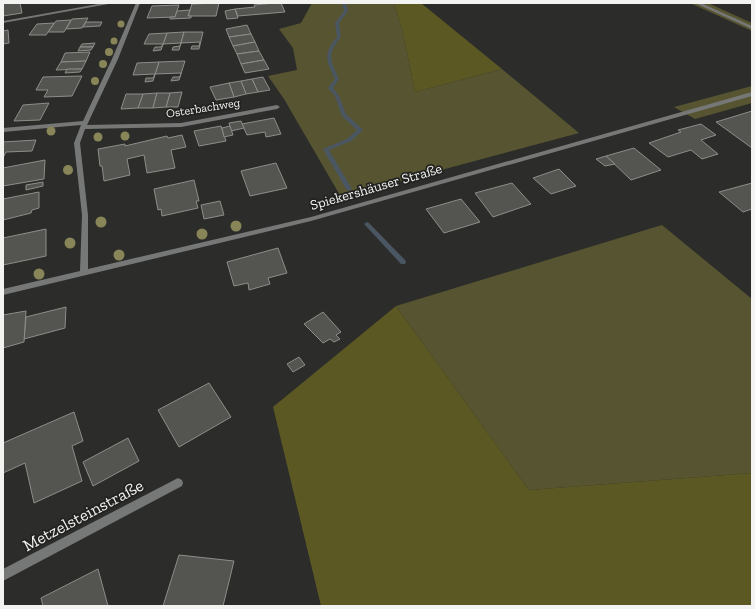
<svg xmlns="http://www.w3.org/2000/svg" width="755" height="609" font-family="'Zilla Slab',serif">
	<rect width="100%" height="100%" fill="#2c2c2a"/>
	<g fill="#575531">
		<polygon points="312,3 394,3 402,29 415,92 502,69 579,133 341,197 284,99 268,76 297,70 293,48 279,29 301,23"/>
		<polygon points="690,3 708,3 752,23 752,31"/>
		<polygon points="752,86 752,103 695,119 674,107"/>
		<polygon points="662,225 752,299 752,473 529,490 396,306"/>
	</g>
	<g fill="#5b5823">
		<polygon points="394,3 421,3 502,69 415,92 402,29"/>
		<polygon points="396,306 529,490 752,473 752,606 321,606 273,407"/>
	</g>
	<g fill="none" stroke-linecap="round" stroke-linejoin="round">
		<g fill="#4a5662" fill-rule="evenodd">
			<path d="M 342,3 L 346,3 L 348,11 L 339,23 L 341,37 C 327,54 330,60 339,79 L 333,88 L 339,96 L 346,114 L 363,130 L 351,141 L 329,150 L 352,189 L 349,191 L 346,189 L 323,149 L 347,139 L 357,130 L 342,116 L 335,96 L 328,88 L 335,79 C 326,61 323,53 337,37 L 335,23 L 344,11 Z"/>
			<polygon points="367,222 369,223 405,260 406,262 405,264 401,264 365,225 364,224"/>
		</g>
	</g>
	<g fill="#545451" stroke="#8d8d8a">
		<polygon points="3,3 20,3 22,13 3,16"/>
		<polygon points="219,3 216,16 188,16 192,4"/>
		<polygon points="274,3 281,3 285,12 238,16 235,9 255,7 254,5"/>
		<polygon points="179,5 175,17 147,18 152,6"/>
		<polygon points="235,9 238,18 227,19 225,11"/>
		<polygon points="190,10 188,16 191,16 191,18 170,19 170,17 175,17 177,11"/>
		<polygon points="88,18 82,28 66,29 72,19"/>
		<polygon points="71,20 64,32 48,32 56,21"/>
		<polygon points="86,22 102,22 100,26 83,27"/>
		<polygon points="54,23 46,35 29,35 37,24"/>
		<polygon points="247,25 251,34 229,37 226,29"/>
		<polygon points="8,30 9,43 3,44 3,31"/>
		<polygon points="184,32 179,50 172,50 173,47 180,46 181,43 163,44 167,33"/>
		<polygon points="184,32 203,32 199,49 191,49 192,46 199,46 200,42 181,43"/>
		<polygon points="167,33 161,50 153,51 155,47 161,47 163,44 144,44 149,34"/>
		<polygon points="251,34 255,42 233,46 229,37"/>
		<polygon points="255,42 259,51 237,54 233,46"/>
		<polygon points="95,43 93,47 80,47 82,44"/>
		<polygon points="80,47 93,47 91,50 78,51"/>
		<polygon points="259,51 264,60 241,64 237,54"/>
		<polygon points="90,52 86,61 61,62 65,53"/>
		<polygon points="264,60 269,69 245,73 241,64"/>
		<polygon points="86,61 82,69 56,70 61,62"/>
		<polygon points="185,61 179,80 171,81 173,77 180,77 181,73 155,74 159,62"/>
		<polygon points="159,62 153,81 145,82 146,78 153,78 155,74 133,75 137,63"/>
		<polygon points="67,69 82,69 80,72 65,73"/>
		<polygon points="82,76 72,96 44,97 48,90 36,90 43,77"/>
		<polygon points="263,77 270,90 258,92 252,79"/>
		<polygon points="252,79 258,92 246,94 241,81"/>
		<polygon points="241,81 246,94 234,97 229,83"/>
		<polygon points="229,83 234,97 216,100 210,87"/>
		<polygon points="182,92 178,107 166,107 170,93"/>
		<polygon points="157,93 153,108 138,108 143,94"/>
		<polygon points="157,93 170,93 166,107 153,108"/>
		<polygon points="126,94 143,94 138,108 121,109"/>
		<polygon points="49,103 40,120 14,121 23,105"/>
		<polygon points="752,111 752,148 716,122"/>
		<polygon points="274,118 281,134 266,137 265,132 247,135 242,124"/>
		<polygon points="241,121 244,128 231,131 229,123"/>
		<polygon points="701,124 716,135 701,140 718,154 702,159 691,150 668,157 649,143 681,132 678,130"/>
		<polygon points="221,126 226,141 199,146 194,131"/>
		<polygon points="230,126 233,135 224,137 222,128"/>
		<polygon points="182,135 186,147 171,150 175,168 147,173 144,155 127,159 130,175 104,181 102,166 100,166 98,149 125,144 125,146 167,136 168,138"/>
		<polygon points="36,140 32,151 6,152 3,158 3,142"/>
		<polygon points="634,148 661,170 631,180 606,156"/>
		<polygon points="606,156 615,164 605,166 596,159"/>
		<polygon points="45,160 44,179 3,186 3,168"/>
		<polygon points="276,163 287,188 250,196 241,171"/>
		<polygon points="559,169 576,186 551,194 533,178"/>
		<polygon points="194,180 199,201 196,201 198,208 162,216 161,209 158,210 154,189"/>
		<polygon points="43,182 43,186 26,190 26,185"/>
		<polygon points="512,183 531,204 493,217 475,193"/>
		<polygon points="752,183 752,209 743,212 719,192"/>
		<polygon points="39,192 39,208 32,210 31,213 3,220 3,199"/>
		<polygon points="461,199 480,222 444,233 426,209"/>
		<polygon points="220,201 224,215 204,219 201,205"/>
		<polygon points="46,229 46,256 3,265 3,238"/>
		<polygon points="278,248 287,273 268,278 270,284 249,290 248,283 234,286 227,262"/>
		<polygon points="66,307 65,328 24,339 26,317"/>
		<polygon points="26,311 24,342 3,348 3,315"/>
		<polygon points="323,312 341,332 336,335 340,339 334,342 330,339 323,343 304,324"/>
		<polygon points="299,357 305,365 293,372 287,364"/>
		<polygon points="209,383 231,417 179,447 158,410"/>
		<polygon points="74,412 83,441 72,446 82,481 34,503 25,463 3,473 3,443"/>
		<polygon points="128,438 139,461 93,486 83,462"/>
		<polygon points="179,555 234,561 223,606 163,606"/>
		<polygon points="98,569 108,606 43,606 41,598"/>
	</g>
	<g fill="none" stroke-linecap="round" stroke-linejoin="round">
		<g fill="#767777" fill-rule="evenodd">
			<polygon points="104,3 114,3 3,23 3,21"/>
			<polygon points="136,3 140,3 118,59 87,125 181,123 277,105 280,107 277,109 181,127 85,129 80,143 88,215 88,269 311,217 752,92 752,96 311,221 3,295 3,289 80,271 82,215 74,143 81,125 3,132 3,128 83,121 112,59"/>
			<polygon points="695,3 701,3 752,26 752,29"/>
			<polygon points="178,478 182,480 183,483 182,486 3,581 3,569"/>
		</g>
	</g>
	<g fill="#888658">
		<circle cx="121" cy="24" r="3.5"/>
		<circle cx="114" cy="41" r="3.5"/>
		<circle cx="109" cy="52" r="4"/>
		<circle cx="103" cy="64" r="4"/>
		<circle cx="95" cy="81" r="4"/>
		<circle cx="51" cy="131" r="4.5"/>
		<circle cx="125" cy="136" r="4.5"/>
		<circle cx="98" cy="137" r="4.5"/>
		<circle cx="68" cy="170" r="5"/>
		<circle cx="101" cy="222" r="5.5"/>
		<circle cx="236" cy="226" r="5.5"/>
		<circle cx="202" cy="234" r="5.5"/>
		<circle cx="70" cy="243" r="5.5"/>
		<circle cx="119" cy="255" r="5.5"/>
		<circle cx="39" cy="274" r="5.5"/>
	</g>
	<g text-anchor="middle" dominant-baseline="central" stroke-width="3.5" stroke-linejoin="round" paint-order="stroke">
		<g font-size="12" fill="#f3f3f1" stroke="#222220">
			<text transform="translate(203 108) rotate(-9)">Osterbachweg</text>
		</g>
		<g font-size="14" fill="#f3f3f1" stroke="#222220">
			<text transform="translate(376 187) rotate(-16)">Spiekershäuser Straße</text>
		</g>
		<g font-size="17" fill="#f3f3f1" stroke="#222220">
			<text transform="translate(83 515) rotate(-28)">Metzelsteinstraße</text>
		</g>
	</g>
	<rect width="755" height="609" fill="none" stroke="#f3f3f1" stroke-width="8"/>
</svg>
